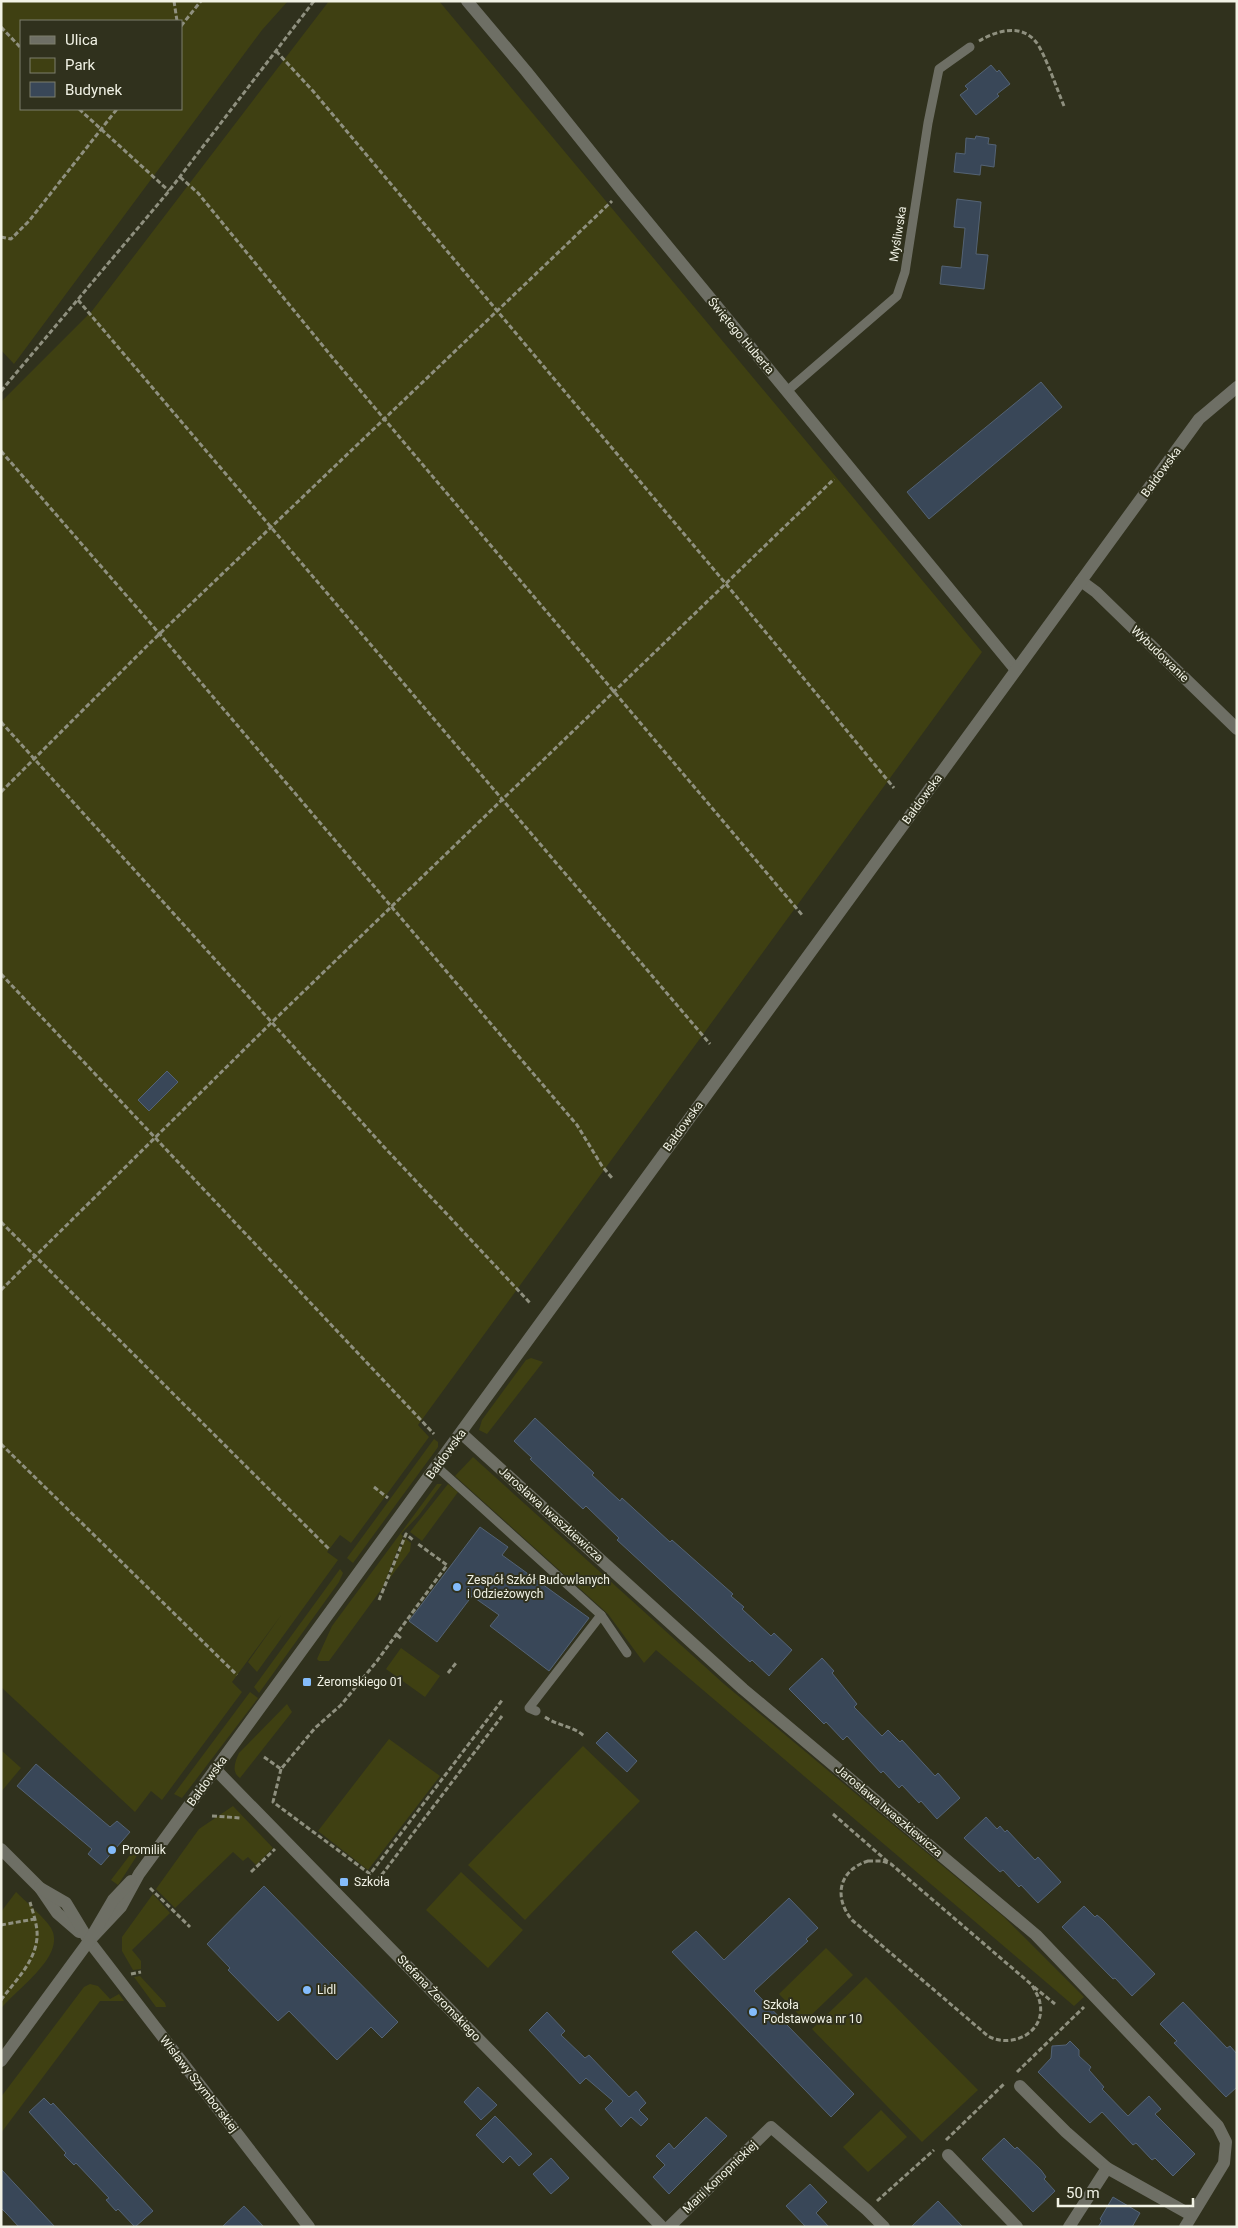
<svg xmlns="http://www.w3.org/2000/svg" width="1238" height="2228" font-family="Roboto,sans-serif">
	<rect width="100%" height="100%" fill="#30311d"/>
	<g fill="#3f4012" fill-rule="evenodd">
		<path d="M 1,1 L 288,1 L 262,30 L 14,364 L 1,350 ZM 21,21 L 181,21 L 181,109 L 21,109 Z"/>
		<polygon points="329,1 439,1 982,652 418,1425 429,1437 351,1543 340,1535 327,1552 338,1560 257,1672 248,1662 282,1614 232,1682 242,1692 162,1800 151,1791 135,1812 1,1687 1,402 92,311"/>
		<polygon points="531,1358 543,1362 487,1434 479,1430 482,1420 526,1360"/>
		<polygon points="434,1439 438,1442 438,1447 433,1454 353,1563 347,1558"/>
		<polygon points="473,1457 724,1684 1004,1917 1084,1997 1074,2006 656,1650 644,1663 608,1614 455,1476"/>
		<polygon points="437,1484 442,1484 419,1515 401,1534 403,1536 383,1587 329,1661 319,1661 317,1659 332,1626"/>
		<polygon points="448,1484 458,1492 422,1541 410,1532"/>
		<polygon points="405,1538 411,1543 410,1551 387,1582"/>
		<polygon points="340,1569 343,1573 339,1582 259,1693 254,1687"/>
		<polygon points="401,1648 440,1676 425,1697 386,1669"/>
		<polygon points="250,1692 258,1698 182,1798 174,1794"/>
		<path d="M 287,1704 L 292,1712 L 240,1778 C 231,1772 235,1762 239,1753 Z"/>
		<polygon points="389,1739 440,1776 368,1870 318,1831"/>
		<polygon points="583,1746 640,1801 525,1920 468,1865"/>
		<polygon points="2,1751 21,1768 1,1792 1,1752"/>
		<polygon points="233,1806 273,1848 256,1865 248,1857 243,1861 233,1852 175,1908 156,1889 199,1829"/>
		<polygon points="133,1851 138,1854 118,1885 111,1880"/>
		<polygon points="461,1872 523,1930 488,1968 426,1910"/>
		<path d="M 16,1892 C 24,1900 46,1919 51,1928 C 67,1956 16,1989 1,2009 L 1,1912 Z"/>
		<polygon points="153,1894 170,1913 132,1950 141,1961 141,1969 133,1970 122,1951 122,1937"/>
		<polygon points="826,1948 853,1975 805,2021 779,1994"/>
		<polygon points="140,1976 165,2003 166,2007 156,2007 134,1977"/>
		<polygon points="866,1977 978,2090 922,2142 812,2029"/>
		<polygon points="90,1984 98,1986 110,1999 119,1994 124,2001 100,2001 1,2133 1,2097 84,1987"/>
		<polygon points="881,2110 907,2137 868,2172 843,2147"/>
	</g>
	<g fill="#394758" stroke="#546375">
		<polygon points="991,65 997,72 999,70 1010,84 997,94 999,96 976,115 960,95 968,89 965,86"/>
		<polygon points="976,136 989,138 988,144 996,145 994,167 981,165 980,175 954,172 956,153 965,154 966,138 975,139"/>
		<polygon points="957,199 981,202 976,254 988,255 984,289 940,284 942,266 961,268 965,228 954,227"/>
		<polygon points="1041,382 1062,407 929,519 907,492"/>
		<polygon points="167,1071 178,1082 149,1111 138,1100"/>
		<polygon points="535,1418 594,1473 592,1475 620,1501 622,1498 670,1542 672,1540 733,1594 731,1596 744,1607 742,1609 771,1636 774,1633 792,1650 769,1676 752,1660 750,1662 730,1644 617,1540 619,1538 586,1506 583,1509 530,1459 532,1458 514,1441"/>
		<polygon points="480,1527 508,1547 502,1555 589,1618 549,1671 490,1626 499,1615 472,1596 437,1642 409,1621"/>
		<polygon points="822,1658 834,1671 832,1673 857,1704 854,1707 882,1736 888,1730 900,1742 902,1740 935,1776 938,1773 960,1798 937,1819 921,1801 919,1803 902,1785 899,1788 883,1771 881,1773 847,1736 843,1740 826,1722 824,1724 789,1689"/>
		<polygon points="607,1732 637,1761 627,1772 596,1743"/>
		<polygon points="36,1764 110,1827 117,1821 130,1832 101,1865 88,1854 92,1849 17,1786"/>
		<polygon points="986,1817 997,1829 1000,1826 1005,1832 1007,1830 1035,1860 1038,1857 1061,1882 1038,1903 1021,1885 1019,1887 1003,1870 1000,1872 964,1838"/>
		<polygon points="264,1886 398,2022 382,2038 371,2027 337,2060 289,2011 278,2021 228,1970 230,1968 207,1944"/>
		<polygon points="789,1898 818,1928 806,1939 808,1941 754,1991 854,2094 831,2117 672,1952 696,1931 724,1960"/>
		<polygon points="1084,1906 1095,1917 1097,1915 1103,1920 1155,1974 1132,1996 1115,1978 1113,1979 1062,1927"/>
		<polygon points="1183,2002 1227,2048 1230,2046 1237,2054 1237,2087 1226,2097 1174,2043 1177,2041 1160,2024"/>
		<polygon points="547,2012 565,2031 561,2035 585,2058 589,2055 629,2097 636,2091 646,2103 639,2110 648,2119 641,2126 631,2117 621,2127 605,2109 613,2101 586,2078 580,2084 529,2030"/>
		<polygon points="1070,2041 1079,2050 1079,2056 1091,2067 1089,2070 1104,2087 1102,2089 1128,2116 1149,2096 1161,2109 1155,2114 1195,2154 1173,2176 1155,2158 1152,2160 1136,2143 1133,2145 1102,2112 1090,2123 1038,2072 1051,2058 1052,2046 1066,2045"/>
		<polygon points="478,2087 497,2105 481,2120 464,2102"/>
		<polygon points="44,2098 51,2105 53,2103 153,2211 135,2227 118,2209 116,2211 106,2200 109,2198 76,2163 74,2165 64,2155 66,2153 29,2112"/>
		<polygon points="495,2116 532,2154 519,2166 510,2156 503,2163 476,2135"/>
		<polygon points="706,2117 727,2136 669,2194 653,2177 665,2165 656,2156 669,2143 674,2149"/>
		<polygon points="1004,2138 1015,2149 1017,2147 1041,2170 1046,2177 1044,2179 1055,2191 1033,2212 982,2159"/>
		<polygon points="551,2158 569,2178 551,2194 533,2174"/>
		<polygon points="1,2169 42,2213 55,2227 19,2227 7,2214 1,2208"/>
		<polygon points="810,2184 827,2202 816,2213 829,2227 806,2227 786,2206"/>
		<polygon points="1113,2197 1140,2213 1132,2227 1098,2227 1102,2221 1100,2219"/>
		<polygon points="938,2201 963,2227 911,2227"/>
		<polygon points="244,2206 264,2227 222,2227"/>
	</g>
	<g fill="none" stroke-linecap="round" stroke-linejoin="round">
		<g stroke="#8f907f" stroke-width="3" stroke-dasharray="5 2.5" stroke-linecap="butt">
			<polyline points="174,1 177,21"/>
			<polyline points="181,26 201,1"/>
			<polyline points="1,27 21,48"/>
			<path d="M 979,41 C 996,31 1021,23 1036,42 C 1044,51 1058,92 1064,106"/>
			<polyline points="276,51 313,91 726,584 894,788"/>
			<polyline points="79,109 169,191"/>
			<polyline points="180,177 198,193 332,357 803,916"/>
			<polyline points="1,237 11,239 29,221 117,109"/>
			<polyline points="78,300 710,1044"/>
			<polyline points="1,391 169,191 314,1"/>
			<polyline points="1,451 152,625 577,1125 602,1166 612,1178"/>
			<polyline points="1,722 385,1148 531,1304"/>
			<polyline points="1,792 149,644 612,201"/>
			<polyline points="1,974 434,1434"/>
			<polyline points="1,1222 329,1549"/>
			<polyline points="1,1290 271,1023 834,479"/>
			<polyline points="1,1444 237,1675"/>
			<polyline points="374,1487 388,1498"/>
			<polyline points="379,1600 406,1534 414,1541"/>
			<polyline points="397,1635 402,1639"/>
			<polyline points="448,1673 456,1663"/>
			<path d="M 545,1717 C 558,1726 573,1726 584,1736"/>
			<polyline points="264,1757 281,1769 315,1728 341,1705 377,1661 447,1565 418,1544"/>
			<polyline points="281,1769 273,1802 370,1874 503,1699"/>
			<polyline points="833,1814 888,1862"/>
			<polyline points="212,1816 241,1818"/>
			<path d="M 868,1861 L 882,1861 L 891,1864 L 1032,1985 C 1035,1991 1039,1997 1040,2003 C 1046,2033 1011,2049 988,2036 L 852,1920 C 833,1897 839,1870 868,1861 Z"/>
			<polyline points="251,1872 275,1849"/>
			<polyline points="377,1881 502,1716"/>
			<polyline points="150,1888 190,1927"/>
			<polyline points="1,1925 35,1919"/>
			<polyline points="131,1974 141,1972"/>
			<polyline points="1034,1987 1055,2004"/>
			<path d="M 1,2000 C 15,1981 35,1962 37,1938 C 38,1926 33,1913 30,1902"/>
			<polyline points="1017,2072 1084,2007"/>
			<polyline points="946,2140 1005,2083"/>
			<polyline points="877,2201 934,2150"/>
		</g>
		<g stroke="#6e6f65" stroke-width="9">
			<polyline points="787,391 897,296 905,272 928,123 939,69 970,47"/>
			<polyline points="437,1467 601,1615 529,1708 536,1711"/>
			<polyline points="601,1615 627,1653"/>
		</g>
		<g stroke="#6e6f65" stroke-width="12">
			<polyline points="467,1 526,71 623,192 1016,670"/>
			<polyline points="1081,581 1096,592 1237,729"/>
			<polyline points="461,1433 743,1689 1036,1935 1218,2126 1226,2142 1224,2163 1185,2227"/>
			<polyline points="215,1769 662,2227"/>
			<polyline points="1,1849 40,1888 57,1913 79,1932"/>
			<polyline points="40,1888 66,1903 89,1941 309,2227"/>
			<polyline points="1020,2086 1066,2132 1107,2168"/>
			<polyline points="948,2155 1017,2227"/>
			<polyline points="669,2227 771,2127 867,2210 884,2227"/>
			<polyline points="1069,2227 1107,2168 1191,2215"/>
		</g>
		<g stroke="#6e6f65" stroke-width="12">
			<polyline points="89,1941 121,1907 139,1874 1199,419 1237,387"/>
			<polyline points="1,2061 89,1941 113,1900 131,1881"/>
		</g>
	</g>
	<g fill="#84bcfb" stroke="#30311d" stroke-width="2">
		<circle cx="457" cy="1587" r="5"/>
		<rect x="302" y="1677" width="10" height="10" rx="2.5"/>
		<circle cx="112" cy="1850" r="5"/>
		<rect x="339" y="1877" width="10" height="10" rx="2.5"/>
		<circle cx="307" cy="1990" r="5"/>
		<circle cx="753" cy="2012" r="5"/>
	</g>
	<g text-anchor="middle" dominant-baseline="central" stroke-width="4" stroke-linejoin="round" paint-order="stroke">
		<g font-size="12" fill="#f1f2e5" stroke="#30311d">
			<text transform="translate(898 234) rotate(-81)">Myśliwska</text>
			<text transform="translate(741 336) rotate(50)">Świętego Huberta</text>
			<text transform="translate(1161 472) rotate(-54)">Bałdowska</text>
			<text transform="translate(1160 654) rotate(44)">Wybudowanie</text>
			<text transform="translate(922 799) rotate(-54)">Bałdowska</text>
			<text transform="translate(683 1126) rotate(-54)">Bałdowska</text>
			<text transform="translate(446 1454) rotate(-54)">Bałdowska</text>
			<text transform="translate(551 1514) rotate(42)">Jarosława Iwaszkiewicza</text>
			<text transform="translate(207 1781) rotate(-54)">Bałdowska</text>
			<text transform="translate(889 1811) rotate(40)">Jarosława Iwaszkiewicza</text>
			<text transform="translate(439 1998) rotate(46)">Stefana Żeromskiego</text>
			<text transform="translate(199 2084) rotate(52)">Wisławy Szymborskiej</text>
			<text transform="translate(720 2177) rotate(-44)">Marii Konopnickiej</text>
		</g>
		<g font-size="12" fill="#f1f2e5" stroke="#30311d" text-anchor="start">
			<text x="467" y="1580">Zespół Szkół Budowlanych<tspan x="467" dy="14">i Odzieżowych</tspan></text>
			<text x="317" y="1682">Żeromskiego 01</text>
			<text x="122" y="1850">Promilik</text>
			<text x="354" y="1882">Szkoła</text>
			<text x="317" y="1990">Lidl</text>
			<text x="763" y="2005">Szkoła<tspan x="763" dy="14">Podstawowa nr 10</tspan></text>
		</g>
	</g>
	<rect width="1238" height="2228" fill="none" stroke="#f1f2e5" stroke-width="5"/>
	<rect x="20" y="20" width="162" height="90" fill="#30311d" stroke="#7d7e6d"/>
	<rect x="30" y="36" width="25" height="8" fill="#6e6f65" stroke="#7d7e6d"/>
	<text x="65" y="45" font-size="15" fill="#f1f2e5">Ulica</text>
	<rect x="30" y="58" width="25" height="15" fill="#3f4012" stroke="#7d7e6d"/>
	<text x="65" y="70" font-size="15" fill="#f1f2e5">Park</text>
	<rect x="30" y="82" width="25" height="15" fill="#394758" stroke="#7d7e6d"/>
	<text x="65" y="95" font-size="15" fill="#f1f2e5">Budynek</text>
	<path d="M1058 2198v8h135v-8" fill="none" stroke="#f1f2e5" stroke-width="2.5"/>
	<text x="1066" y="2198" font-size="15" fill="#f1f2e5" stroke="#30311d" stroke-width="4" paint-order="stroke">50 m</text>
</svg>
